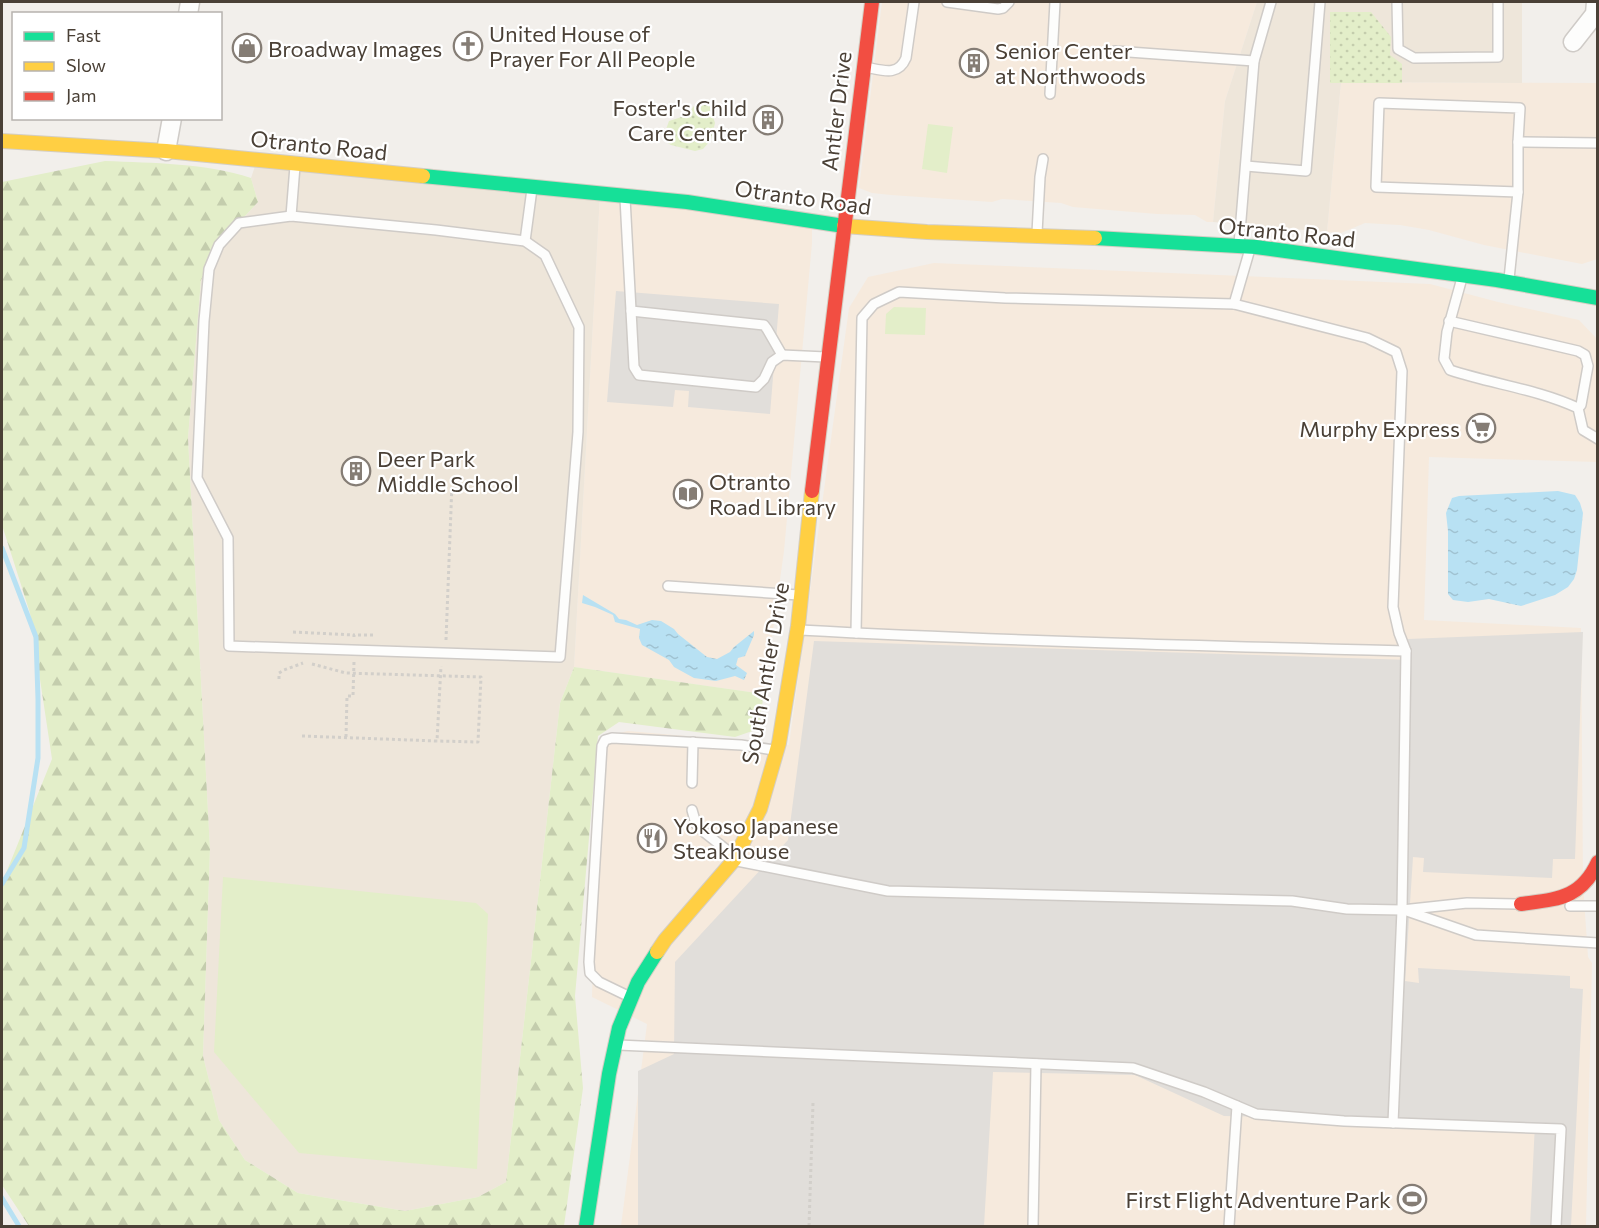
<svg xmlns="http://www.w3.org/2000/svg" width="1599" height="1228" font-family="Commissioner,sans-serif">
	<defs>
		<pattern id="forest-firs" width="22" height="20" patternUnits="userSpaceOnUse" patternTransform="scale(1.5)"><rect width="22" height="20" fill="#e3eec9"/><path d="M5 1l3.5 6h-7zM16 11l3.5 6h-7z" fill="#c4cdad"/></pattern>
		<pattern id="park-dots" width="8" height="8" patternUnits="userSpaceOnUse" patternTransform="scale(1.5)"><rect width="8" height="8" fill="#e3eec9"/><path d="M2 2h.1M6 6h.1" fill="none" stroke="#c4cdad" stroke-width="1.8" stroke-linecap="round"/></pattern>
		<pattern id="water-ripples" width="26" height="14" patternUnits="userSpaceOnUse" patternTransform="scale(1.5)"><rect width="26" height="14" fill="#b8e1f3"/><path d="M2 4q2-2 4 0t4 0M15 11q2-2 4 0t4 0" fill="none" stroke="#a0c2d1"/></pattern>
	</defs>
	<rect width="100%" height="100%" fill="#f2efeb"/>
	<g fill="#f6eadd">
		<polygon points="882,2 1257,2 1225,101 1213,222 1207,222 1195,215 1157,214 1073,207 1061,203 1002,199 992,202 891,195 872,193 859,188"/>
		<polygon points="1341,82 1597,83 1597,259 1582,264 1484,245 1429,230 1400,225 1365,223 1341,233 1327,232"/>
		<polygon points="600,194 812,221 812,243 784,551 764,694 574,667"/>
		<polygon points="934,263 1430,284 1498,302 1579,320 1597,339 1597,462 1429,457 1424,620 1581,628 1583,884 1588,957 1592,963 1586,1226 621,1226 647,1024 592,997 600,743 606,736 628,731 789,745 849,308 868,277"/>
	</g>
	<g fill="#eee6da">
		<polygon points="1257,2 1522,2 1522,83 1341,82 1327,232 1213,222 1225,101"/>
		<polygon points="257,160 600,194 574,667 560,703 506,1182 478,1197 405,1211 298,1193 245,1160 219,1120 203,1056 210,849 188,438 201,280 233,229 258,202 251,178"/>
	</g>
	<path fill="url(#forest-firs)" d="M 105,161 C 154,163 205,163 251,178 L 258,202 L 233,229 L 201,280 L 188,438 L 210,849 L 203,1056 L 219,1120 L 245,1160 L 298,1193 L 405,1211 L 478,1197 L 506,1182 L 560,703 L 574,667 L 764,694 L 758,729 L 735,737 L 619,722 L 598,736 L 575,996 L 583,1088 L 564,1226 L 29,1226 L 2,1185 L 2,883 L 52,759 L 30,613 L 2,525 L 2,182 Z"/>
	<g fill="url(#park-dots)">
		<polygon points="1330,12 1371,12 1391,37 1390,55 1402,64 1402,83 1330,83"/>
		<polygon points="698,103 706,103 709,104 715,123 711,140 703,149 695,151 671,145 666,142 664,135 669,121 688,115 693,107"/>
	</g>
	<g fill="#e3eec9">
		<polygon points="928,124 953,127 947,173 922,169"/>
		<polygon points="894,307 926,308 925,335 885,334 886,314"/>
		<polygon points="223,877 476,903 488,914 477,1169 299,1153 214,1052"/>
	</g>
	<g fill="#e1deda">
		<polygon points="616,291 779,304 770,414 688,407 689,391 675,390 673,407 607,402"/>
		<polygon points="1583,632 1575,859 1553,859 1552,878 1423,872 1424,858 1413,857 1405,981 1419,983 1418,968 1570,976 1570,988 1583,989 1571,1226 1530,1226 1535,1123 1224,1116 1135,1075 993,1072 984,1226 638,1226 638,1071 674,1054 675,962 788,840 814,641 1410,660 1408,639"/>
	</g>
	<g fill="url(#water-ripples)">
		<polygon points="1558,491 1575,495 1580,503 1583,513 1577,570 1574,579 1568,587 1555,595 1521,606 1489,599 1468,602 1453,600 1448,594 1448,531 1446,513 1452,498 1459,496"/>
		<polygon points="583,595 615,614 619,619 626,620 637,625 652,620 661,621 674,629 678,634 707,657 717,659 730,652 734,647 754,631 754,635 745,656 738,658 736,665 747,673 744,680 735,676 716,681 694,678 674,667 669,660 642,645 639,638 640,629 615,622 613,615 595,607 582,603"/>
	</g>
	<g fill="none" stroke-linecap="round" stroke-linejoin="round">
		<g stroke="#b8e1f3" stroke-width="5">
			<polyline points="2,548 36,637 38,699 38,758 24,848 2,884"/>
			<polyline points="2,1198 19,1226"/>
		</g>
		<g stroke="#cfcbc7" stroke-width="12">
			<g id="lane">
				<polyline points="947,2 998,9 1003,8 1009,2"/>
				<polyline points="1397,2 1398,49 1414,58 1498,57 1498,2"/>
				<polyline points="1115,51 1254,61"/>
				<path d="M 865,67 C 882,70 898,77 906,58 L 914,2"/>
				<polyline points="1050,94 1055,2"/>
				<polyline points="1246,166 1306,171 1320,2"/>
				<polyline points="1518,192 1376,187 1379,103 1520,108 1518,142"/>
				<polyline points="625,198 634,367 639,375 756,387 764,379 772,362 782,355 826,357"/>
				<polygon points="291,216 436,230 525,241 545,255 579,327 578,432 560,657 229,646 228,538 197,478 204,321 209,269 219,245 239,223"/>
				<polyline points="291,216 295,166"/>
				<polyline points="1037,233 1040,177 1043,159"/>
				<polyline points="525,241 532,189"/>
				<polyline points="1239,244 1254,61 1271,2"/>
				<path d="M 1462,278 L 1447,332 L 1444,359 L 1450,370 C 1492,384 1537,389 1578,408 L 1583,430 L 1598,439"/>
				<polyline points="1509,279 1518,192 1518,142 1598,143"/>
				<polyline points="1234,304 1250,249"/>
				<polyline points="631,311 764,325 767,329 782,355"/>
				<polyline points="1449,321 1578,351 1585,355 1588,366 1581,405 1578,408"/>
				<polyline points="668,586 799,595"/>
				<path d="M 800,630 C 1002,641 1204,646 1406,651"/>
				<polyline points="856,633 862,318 874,304 899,292 1005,298 1234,304 1367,338 1396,352 1402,371 1393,607 1399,633 1406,651 1402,910 1393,1123"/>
				<polyline points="692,783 693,742"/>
				<polyline points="692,810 696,824 704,832 733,855"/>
				<polyline points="737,861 888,891 1292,901 1347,909 1402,910 1467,903 1517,904"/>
				<polyline points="1570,906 1598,906"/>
				<polyline points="1407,911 1476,935 1598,943"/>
				<polyline points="630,997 599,982 590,973 589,962 602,746 605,740 612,738 741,745 774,750"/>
				<polyline points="618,1045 1133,1068 1204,1092 1256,1114 1344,1121 1561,1129 1556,1226"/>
				<polyline points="1033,1226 1036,1064"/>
				<polyline points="1229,1226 1237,1106"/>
			</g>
		</g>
		<g stroke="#cfcbc7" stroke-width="21">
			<g id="street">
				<polyline points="188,14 190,2"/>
				<polyline points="1573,42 1595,14 1596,2"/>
				<polyline points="166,151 172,118"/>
			</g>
		</g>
		<g stroke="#d4cec3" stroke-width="16">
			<g id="fast">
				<polyline points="423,176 687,202 844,226"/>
				<polyline points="1095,238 1256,247 1497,280 1598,298"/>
				<polyline points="586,1226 609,1074 619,1028 638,982 657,952"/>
			</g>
		</g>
		<g stroke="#d4cec3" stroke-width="16">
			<g id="slow">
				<polyline points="2,141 166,151 423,176"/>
				<polyline points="844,226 927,232 1095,238"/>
				<polyline points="657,952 665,940 734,860 760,809 779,743 798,626 812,491"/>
			</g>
		</g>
		<g stroke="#d4cec3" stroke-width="16">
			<g id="jam">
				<polyline points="812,491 872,2"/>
				<path d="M 1521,904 C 1557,899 1581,899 1598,862"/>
			</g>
		</g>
		<g stroke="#d2cfca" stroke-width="3" stroke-dasharray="3 3" stroke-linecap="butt">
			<polyline points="293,632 354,635"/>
			<polyline points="354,637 354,635 375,635"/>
			<polyline points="446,640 452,483"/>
			<polyline points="312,664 346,673 481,677 478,742 437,741"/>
			<polyline points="279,679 279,673 284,670 303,663"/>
			<polyline points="302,736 437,741 441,666"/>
			<polyline points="346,737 347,696 353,696 354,662"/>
			<polyline points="809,1226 813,1103"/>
		</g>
		<use href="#lane" stroke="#fdfdfc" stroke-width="9"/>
		<use href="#street" stroke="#fdfdfc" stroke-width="18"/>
		<use href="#fast" stroke="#16e098" stroke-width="14"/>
		<use href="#slow" stroke="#ffcf43" stroke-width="14"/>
		<use href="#jam" stroke="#f24e42" stroke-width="14"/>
	</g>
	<defs>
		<g id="church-ring" transform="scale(1.5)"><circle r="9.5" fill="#fff" stroke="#857d75" stroke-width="1.5"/><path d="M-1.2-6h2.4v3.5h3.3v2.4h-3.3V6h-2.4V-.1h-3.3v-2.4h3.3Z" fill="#857d75"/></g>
		<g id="shop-ring" transform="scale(1.5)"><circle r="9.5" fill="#fff" stroke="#857d75" stroke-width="1.5"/><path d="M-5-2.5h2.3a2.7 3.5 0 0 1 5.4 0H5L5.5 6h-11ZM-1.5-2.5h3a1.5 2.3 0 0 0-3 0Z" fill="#857d75"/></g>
		<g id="building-ring" transform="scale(1.5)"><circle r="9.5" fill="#fff" stroke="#857d75" stroke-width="1.5"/><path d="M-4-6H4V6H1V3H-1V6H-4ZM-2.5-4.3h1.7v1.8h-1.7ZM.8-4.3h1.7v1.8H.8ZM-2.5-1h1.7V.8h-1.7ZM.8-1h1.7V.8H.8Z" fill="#857d75"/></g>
		<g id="supermarket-ring" transform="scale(1.5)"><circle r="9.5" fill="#fff" stroke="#857d75" stroke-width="1.5"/><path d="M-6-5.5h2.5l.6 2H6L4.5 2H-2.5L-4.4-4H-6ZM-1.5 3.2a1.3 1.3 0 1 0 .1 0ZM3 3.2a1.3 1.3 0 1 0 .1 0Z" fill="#857d75"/></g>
		<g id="library-ring" transform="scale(1.5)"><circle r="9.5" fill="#fff" stroke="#857d75" stroke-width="1.5"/><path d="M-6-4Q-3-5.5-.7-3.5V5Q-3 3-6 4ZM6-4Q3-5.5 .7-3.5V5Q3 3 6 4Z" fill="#857d75"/></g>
		<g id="restaurant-ring" transform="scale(1.5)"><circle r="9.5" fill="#fff" stroke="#857d75" stroke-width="1.5"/><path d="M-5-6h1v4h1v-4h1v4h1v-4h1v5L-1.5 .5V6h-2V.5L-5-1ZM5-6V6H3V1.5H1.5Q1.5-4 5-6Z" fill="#857d75"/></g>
		<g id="stadium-ring" transform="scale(1.5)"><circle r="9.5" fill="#fff" stroke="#857d75" stroke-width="1.5"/><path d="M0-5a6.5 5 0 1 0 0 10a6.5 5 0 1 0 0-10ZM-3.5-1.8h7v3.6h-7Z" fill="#857d75"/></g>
	</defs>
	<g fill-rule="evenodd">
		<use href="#church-ring" x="468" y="46"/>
		<use href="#shop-ring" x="247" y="48"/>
		<use href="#building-ring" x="974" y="63"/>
		<use href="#building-ring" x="768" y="120"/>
		<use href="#supermarket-ring" x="1481" y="428"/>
		<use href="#building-ring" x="356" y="471"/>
		<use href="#library-ring" x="688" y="494"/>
		<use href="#restaurant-ring" x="652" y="838"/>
		<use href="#stadium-ring" x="1412" y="1199"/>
	</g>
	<g text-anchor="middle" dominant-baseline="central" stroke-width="4.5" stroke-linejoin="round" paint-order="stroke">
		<g font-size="22" fill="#4a4036" stroke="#fff" text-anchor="start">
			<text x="489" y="33">United House of<tspan x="489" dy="25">Prayer For All People</tspan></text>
			<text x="268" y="48">Broadway Images</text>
			<text x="995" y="50">Senior Center<tspan x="995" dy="25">at Northwoods</tspan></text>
			<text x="747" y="107" text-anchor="end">Foster's Child<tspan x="747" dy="25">Care Center</tspan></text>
			<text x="1460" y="428" text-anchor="end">Murphy Express</text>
			<text x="377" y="458">Deer Park<tspan x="377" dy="25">Middle School</tspan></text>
			<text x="709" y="481">Otranto<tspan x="709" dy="25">Road Library</tspan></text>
			<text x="673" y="825">Yokoso Japanese<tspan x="673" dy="25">Steakhouse</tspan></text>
			<text x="1391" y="1199" text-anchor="end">First Flight Adventure Park</text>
		</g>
		<g font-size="22" fill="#4a4036" stroke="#fff">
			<text transform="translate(836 111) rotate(-83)">Antler Drive</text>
			<text transform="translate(319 145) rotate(6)">Otranto Road</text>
			<text transform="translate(803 197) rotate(8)">Otranto Road</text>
			<text transform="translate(1287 232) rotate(6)">Otranto Road</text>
			<text transform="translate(765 673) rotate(-80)">South Antler Drive</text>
		</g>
	</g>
	<rect width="1599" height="1228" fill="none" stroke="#4a4036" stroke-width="6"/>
	<rect x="12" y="12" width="210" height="108" fill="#ffffff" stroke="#b7b3af" stroke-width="1.5"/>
	<rect x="24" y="32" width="30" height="9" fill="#16e098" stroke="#b7b3af" stroke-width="1.5"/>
	<text x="66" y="42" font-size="18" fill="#4a4036">Fast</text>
	<rect x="24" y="62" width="30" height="9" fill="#ffcf43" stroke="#b7b3af" stroke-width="1.5"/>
	<text x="66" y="72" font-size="18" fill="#4a4036">Slow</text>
	<rect x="24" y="92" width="30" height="9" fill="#f24e42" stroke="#b7b3af" stroke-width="1.5"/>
	<text x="66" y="102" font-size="18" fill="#4a4036">Jam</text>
</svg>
